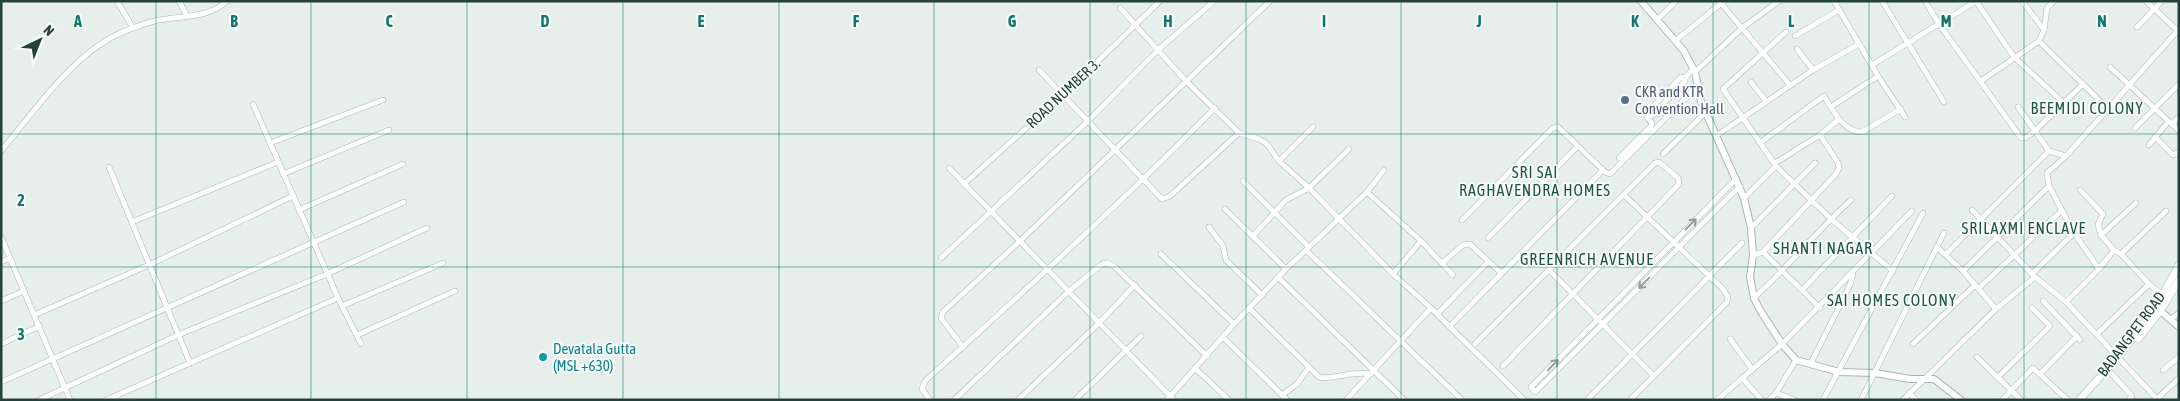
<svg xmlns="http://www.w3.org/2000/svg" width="2180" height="401" font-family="'Asap Condensed',sans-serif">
	<rect width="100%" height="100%" fill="#e6efeb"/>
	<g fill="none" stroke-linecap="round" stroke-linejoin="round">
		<g stroke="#a8b8b2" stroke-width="6">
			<g id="minor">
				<polyline points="117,1 133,28"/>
				<polyline points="179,1 187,16"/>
				<polyline points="1719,1 1790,85"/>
				<polyline points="1834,1 1878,76 1905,117"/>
				<polyline points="1882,1 1944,102"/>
				<polyline points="1925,1 1939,24 2021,138 2025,138 2034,132 2082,85"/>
				<polyline points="1976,1 2014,57 2064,103"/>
				<polyline points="2022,1 2044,30"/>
				<polyline points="2146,1 2178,31"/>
				<polyline points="1120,8 1186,81 1239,133 1259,139 1267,144 1279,161 1309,188 1393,274 1431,308 1524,400"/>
				<polyline points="1657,20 1676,1"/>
				<polyline points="2137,27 2162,1"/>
				<polyline points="1786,32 1723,89 1776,166 1831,219 1893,271"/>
				<polyline points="1795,36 1839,10"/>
				<polyline points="1675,41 1724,1"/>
				<polyline points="2039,41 2108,109"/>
				<polyline points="1797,49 1813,70"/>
				<polyline points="1872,65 1976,1"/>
				<polyline points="2110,67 2179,131"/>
				<polyline points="1039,70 1162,199 1170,196 1239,133"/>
				<polyline points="1695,72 1742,28 1779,1"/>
				<polyline points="1981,81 2039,41 2044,30 2047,8 2054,1"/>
				<polyline points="1751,82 1766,101"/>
				<polyline points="253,104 338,298 361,344"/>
				<polyline points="1831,107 1878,76"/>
				<polyline points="2018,107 2049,151 2066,156"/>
				<polyline points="1647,117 1648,112 1681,77 1685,78 1693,69"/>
				<polyline points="1647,117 1653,115 1685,81 1685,78"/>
				<polyline points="2172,124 2179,117"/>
				<polyline points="2135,128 2179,84"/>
				<polyline points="1716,136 1813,70 1859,44"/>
				<polyline points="2155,137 2173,155 2179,152"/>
				<path d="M 1761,142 L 1824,96 C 1833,110 1843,132 1862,132 L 1901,109"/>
				<polyline points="270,143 383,100"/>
				<polyline points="2149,145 2168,122"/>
				<path d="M 1,151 C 34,112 70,58 116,35 C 129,29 145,23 159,20 C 182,16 209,18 227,1"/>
				<polyline points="1663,154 1706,112"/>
				<polyline points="1619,158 1651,126 1652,123 1647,117"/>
				<polyline points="1279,161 1313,127"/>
				<polyline points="1775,163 1820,135 1839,119"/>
				<polyline points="109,167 190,363"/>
				<polyline points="949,168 1174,400"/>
				<polyline points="283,174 389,130"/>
				<polyline points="1736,179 1531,387 1535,392 1740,186"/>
				<polyline points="1243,181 1309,247"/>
				<polyline points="964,184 1063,95 1160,1"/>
				<polyline points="2049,186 2074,233 2099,269"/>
				<polyline points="2080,190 2103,214 2098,225 2101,235"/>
				<polyline points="1367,192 1421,241 1393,274"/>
				<polyline points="1624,195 1723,289 1728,297 1727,302 1630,400"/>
				<polyline points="1744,198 1776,166"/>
				<polyline points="1225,209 1286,269"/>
				<polyline points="299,210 403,164"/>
				<polyline points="1972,210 2035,277 2066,302 2158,400"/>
				<polyline points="1462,220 1553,128 1558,127 1605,172 1610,174 1698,86"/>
				<polyline points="132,222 278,162"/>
				<polyline points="1209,227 1223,246 1226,260 1262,295"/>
				<polyline points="1751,228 1815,163"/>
				<polyline points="1253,236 1286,200 1309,188 1349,149"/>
				<polyline points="1,237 70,400"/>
				<polyline points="1488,238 1578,146"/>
				<polyline points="1421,241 1453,275"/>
				<polyline points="1937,247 1963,271 1996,309 2035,277"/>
				<polyline points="1306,250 1462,400"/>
				<polyline points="2114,250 2101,235 2136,203"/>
				<polyline points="1763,252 1820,308"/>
				<polyline points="1161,254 1234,324"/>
				<polyline points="1946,254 2049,151"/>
				<polyline points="1753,255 1763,252 1836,174 1839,168 1838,163 1820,135"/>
				<polyline points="941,258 1088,121 1159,49 1214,1"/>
				<polyline points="1,262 10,258"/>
				<polyline points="1442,263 1463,245 1470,244 1500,272"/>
				<polyline points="1549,270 1653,375"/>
				<polyline points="1963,271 2049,186 2047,173 2066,156 2179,29"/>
				<polyline points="2032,274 2074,233"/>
				<polyline points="1279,278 1404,400"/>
				<polyline points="1979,288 2061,211"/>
				<polyline points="1802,290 1892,196"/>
				<polyline points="2163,295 2149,284 2121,254 2166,211"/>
				<path d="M 1754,298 C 1788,267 1817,231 1851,200"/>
				<polyline points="1,301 24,291"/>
				<polyline points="2043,301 2080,340"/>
				<polyline points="2066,302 2099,269 2114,250 2121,254"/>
				<polyline points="342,306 443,263"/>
				<path d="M 1249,308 L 1319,377 C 1328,381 1353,370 1371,374"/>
				<polyline points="1437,314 1488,262"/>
				<polyline points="34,315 149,265 293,196"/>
				<polyline points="2171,319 2179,313"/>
				<polyline points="1449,327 1603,170"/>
				<polyline points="2097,334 2149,284"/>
				<polyline points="357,335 455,291"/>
				<polyline points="1223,337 1287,400"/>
				<polyline points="1730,339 1752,369"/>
				<polyline points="1,344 40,326"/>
				<polyline points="1475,344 1655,163 1659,162 1678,178 1679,184 1503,366"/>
				<polyline points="1913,344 1975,285"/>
				<polyline points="963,347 941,318 943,312 1020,241 1270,1"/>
				<polyline points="1977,357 2021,400"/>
				<polyline points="1811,363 1850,285 1853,273"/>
				<polyline points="1196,369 1229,400"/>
				<polyline points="2163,370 2179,357"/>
				<polyline points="2110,372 2132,396 2129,400"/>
				<polyline points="2040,374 2077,336"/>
				<polyline points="1998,377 2050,326 2032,308"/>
				<polyline points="1742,378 1762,400"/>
				<polyline points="1,382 404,202"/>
				<polyline points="1776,393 1795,400"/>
				<polyline points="1909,393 1916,400"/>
				<polyline points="1282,395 1297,384 1309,367"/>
				<polyline points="2157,399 2179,378"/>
				<polyline points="39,400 178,335 327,274 427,228"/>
				<polyline points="106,400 338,298"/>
				<path d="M 930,400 L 922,389 L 925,381 C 1024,292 1121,203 1215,108"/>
				<polyline points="954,400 1069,291 1102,264 1108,263 1115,267 1207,356"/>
				<polyline points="1018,400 1099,323 1135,285"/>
				<polyline points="1075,400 1141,336"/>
				<polyline points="1167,400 1234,324 1286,269 1367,192 1384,170"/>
				<polyline points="1346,400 1431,308"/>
				<polyline points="1587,400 1742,243"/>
				<polyline points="1717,400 1782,344 1912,211"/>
				<polyline points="1769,400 1776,393 1796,360"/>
				<polyline points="1823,400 1923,213"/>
				<polyline points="1861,400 1944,233"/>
				<polyline points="1903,400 1996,309"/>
				<polyline points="2002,400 2033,368 2068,400"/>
			</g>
		</g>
		<g stroke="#a8b8b2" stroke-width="8">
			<g id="tertiary">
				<polyline points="1641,1 1684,51 1695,72 1701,102 1744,198 1751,228 1753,255 1750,277 1754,298 1760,310 1782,344 1796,360 1839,372 1875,373 1910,379 1934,379 1961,400"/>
				<polyline points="2157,308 2179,327"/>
			</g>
		</g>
		<g stroke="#a4bbb3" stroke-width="8">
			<g id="secondary">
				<polyline points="2138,339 2161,310 2179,280"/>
				<polyline points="2079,400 2118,357 2156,307 2179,265"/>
			</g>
		</g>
		<use href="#minor" stroke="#fff" stroke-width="5"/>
		<use href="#tertiary" stroke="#fff" stroke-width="6"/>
		<use href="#secondary" stroke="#fff" stroke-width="7"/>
	</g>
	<defs><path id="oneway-shaft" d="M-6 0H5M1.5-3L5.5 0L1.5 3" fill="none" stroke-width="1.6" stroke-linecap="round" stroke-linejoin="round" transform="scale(1.25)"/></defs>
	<g stroke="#92a09c">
		<use href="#oneway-shaft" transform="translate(1691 224) rotate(-45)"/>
		<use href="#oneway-shaft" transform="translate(1644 283) rotate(134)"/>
		<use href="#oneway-shaft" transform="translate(1553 365) rotate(-46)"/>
	</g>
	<path fill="none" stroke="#0f766e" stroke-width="1" stroke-opacity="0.55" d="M 156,1 L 156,400M 311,1 L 311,400M 467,1 L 467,400M 623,1 L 623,400M 779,1 L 779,400M 934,1 L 934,400M 1090,1 L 1090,400M 1246,1 L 1246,400M 1401,1 L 1401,400M 1557,1 L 1557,400M 1713,1 L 1713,400M 1869,1 L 1869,400M 2024,1 L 2024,400M 1,134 L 2179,134M 1,267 L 2179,267"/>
	<circle fill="#5c6f8a" stroke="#f7fbf9" stroke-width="2" cx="1625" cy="100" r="5"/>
	<circle fill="#0f9aa8" stroke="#f7fbf9" stroke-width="2" cx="543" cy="357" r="5"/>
	<g text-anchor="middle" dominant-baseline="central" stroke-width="4" stroke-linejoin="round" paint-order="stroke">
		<g font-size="15" fill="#4e5e75" stroke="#f7fbf9" text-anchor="start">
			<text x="1635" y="91">CKR and KTR<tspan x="1635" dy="17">Convention Hall</tspan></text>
		</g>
		<g font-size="15" fill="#24423a" stroke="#f7fbf9">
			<text transform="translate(1063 93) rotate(-43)">ROAD NUMBER 3.</text>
			<text transform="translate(2131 334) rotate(-53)">BADANGPET ROAD</text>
		</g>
		<g font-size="15" fill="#0d838f" stroke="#f7fbf9" text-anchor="start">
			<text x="553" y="348">Devatala Gutta<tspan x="553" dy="17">(MSL +630)</tspan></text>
		</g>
		<g font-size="16" letter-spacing="1" fill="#1f5548" stroke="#f7fbf9">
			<text x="2087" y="108">BEEMIDI COLONY</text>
			<text x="1535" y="172">SRI SAI<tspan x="1535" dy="18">RAGHAVENDRA HOMES</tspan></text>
			<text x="2024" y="228">SRILAXMI ENCLAVE</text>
			<text x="1823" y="248">SHANTI NAGAR</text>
			<text x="1587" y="259">GREENRICH AVENUE</text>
			<text x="1892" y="300">SAI HOMES COLONY</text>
		</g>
	</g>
	<g font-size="16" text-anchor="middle" font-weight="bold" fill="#0f766e" stroke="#f7fbf9" stroke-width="4" stroke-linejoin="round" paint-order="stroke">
		<text x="78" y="27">A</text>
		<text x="234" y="27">B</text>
		<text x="389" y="27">C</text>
		<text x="545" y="27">D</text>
		<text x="701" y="27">E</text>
		<text x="856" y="27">F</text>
		<text x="1012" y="27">G</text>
		<text x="1168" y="27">H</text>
		<text x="1324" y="27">I</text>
		<text x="1479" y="27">J</text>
		<text x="1635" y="27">K</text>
		<text x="1791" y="27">L</text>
		<text x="1946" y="27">M</text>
		<text x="2102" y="27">N</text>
		<text x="21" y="206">2</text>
		<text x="21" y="340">3</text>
	</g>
	<rect width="2180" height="401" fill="none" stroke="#24423a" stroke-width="5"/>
	<g transform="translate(40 40) rotate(43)" stroke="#f7fbf9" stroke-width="4" paint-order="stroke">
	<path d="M0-4L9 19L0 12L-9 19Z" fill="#24423a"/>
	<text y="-8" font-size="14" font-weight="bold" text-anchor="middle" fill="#24423a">N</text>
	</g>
</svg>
